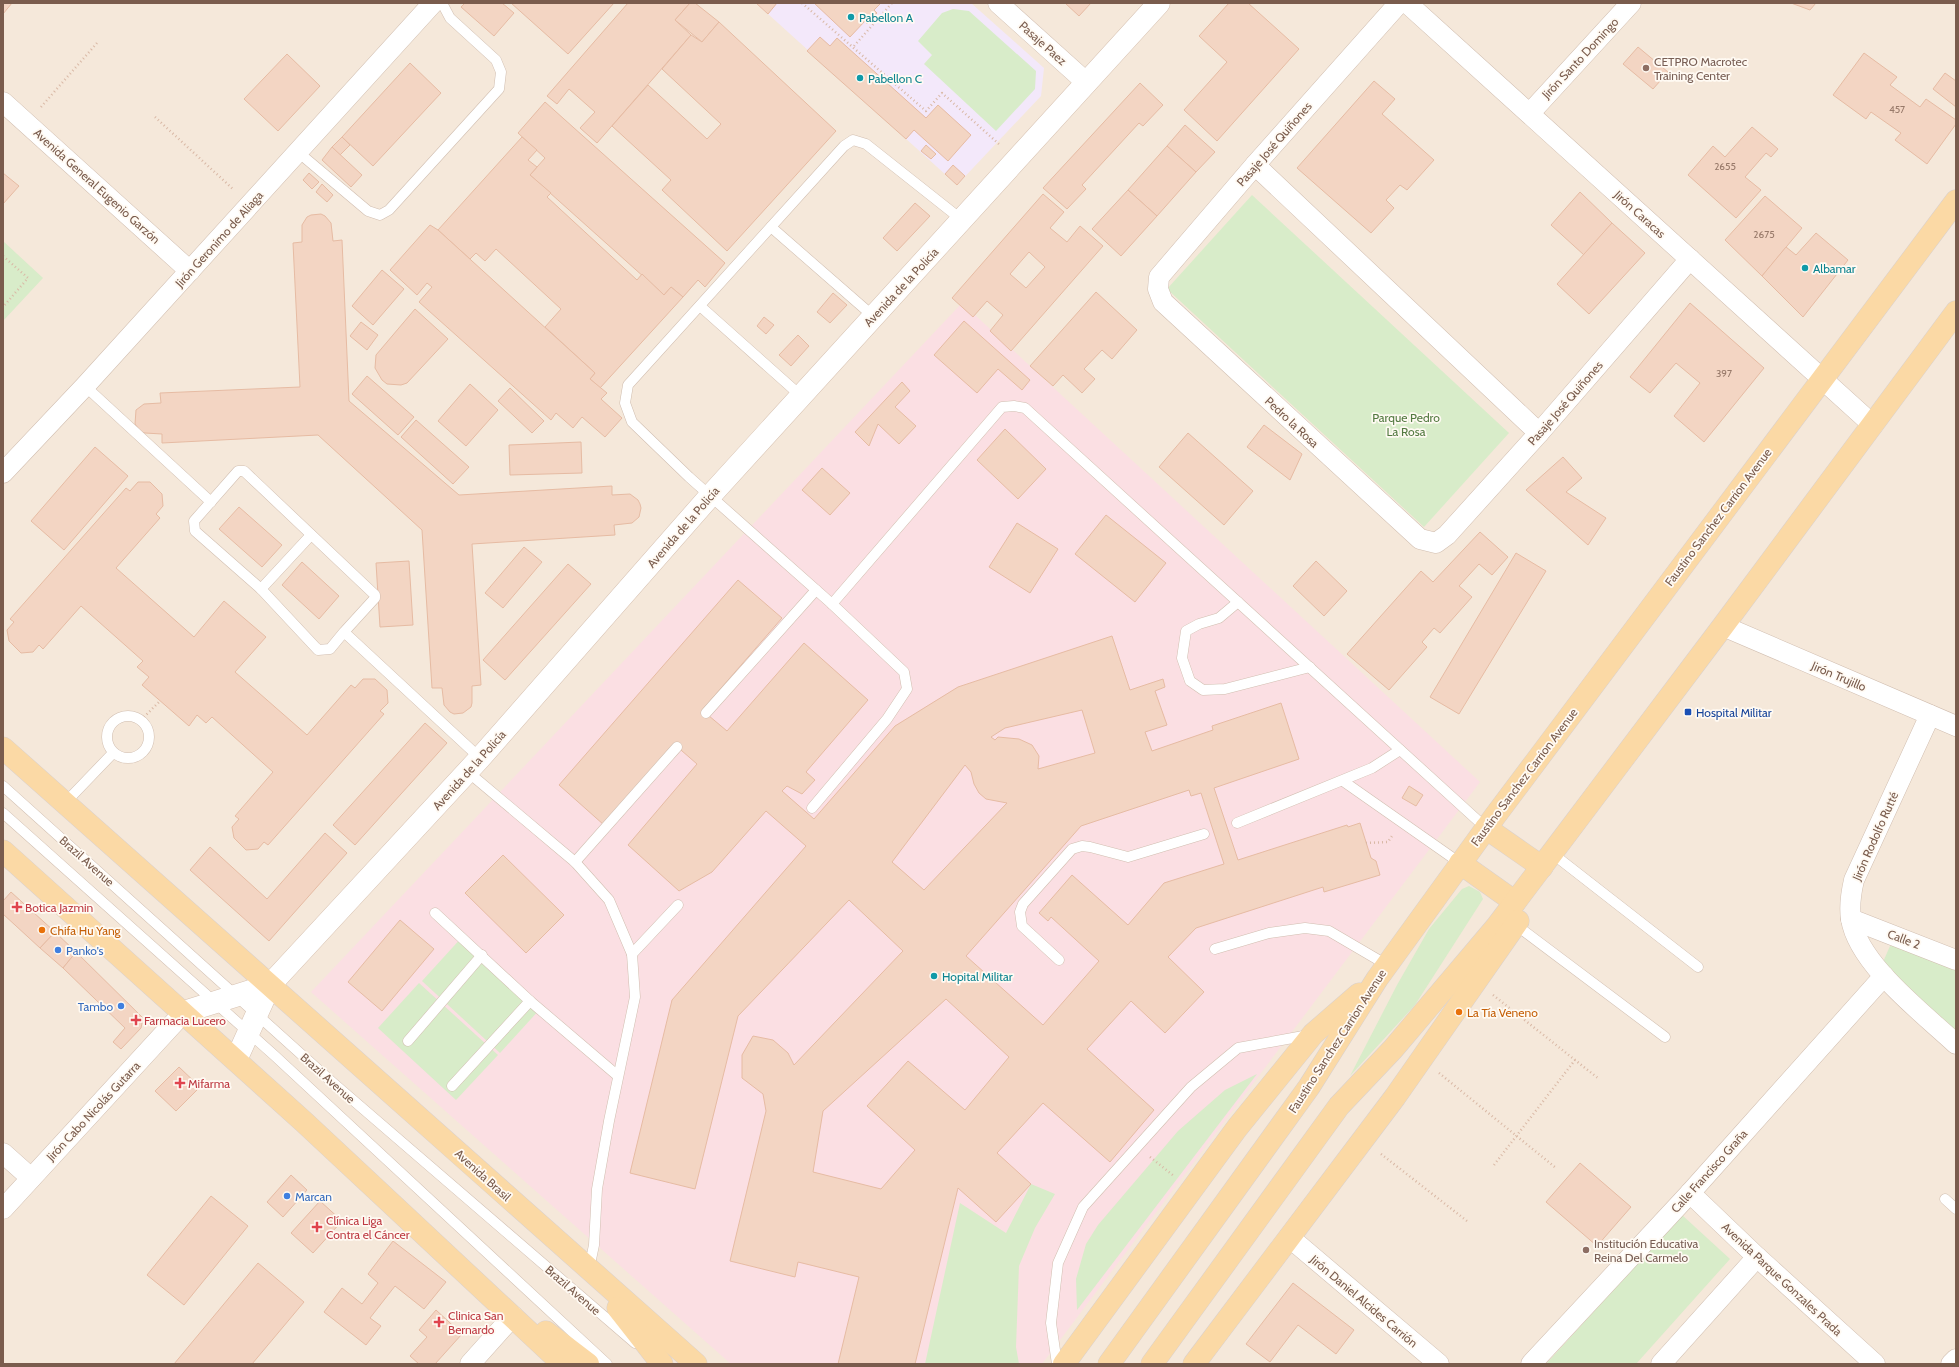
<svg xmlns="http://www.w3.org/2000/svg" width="1959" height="1367" font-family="Cabin,sans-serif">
	<rect width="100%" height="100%" fill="#fdf6ec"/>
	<rect fill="#f5e8da" x="3" y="3" width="1953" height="1361"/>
	<polygon fill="#f3e8fa" points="756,3 971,3 1044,68 1041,96 957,185"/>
	<polygon fill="#fbdfe3" points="962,303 1480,782 1042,1364 731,1364 311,992"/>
	<g fill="#d8ecc9">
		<polygon points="953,9 969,11 1036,71 1035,89 996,131 924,64 932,55 918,41 942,13"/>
		<polygon points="1252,195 1509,433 1424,527 1167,289"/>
		<polygon points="3,241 43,278 3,321"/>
		<polygon points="1469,886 1480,892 1483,899 1415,1005 1350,1076 1397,985 1429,929 1462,889"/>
		<polygon points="463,936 541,1008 500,1053 422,981"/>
		<polygon points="1907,944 1956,962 1956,1046 1883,962 1890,946"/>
		<polygon points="419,983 498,1055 456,1100 378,1028"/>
		<polygon points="1257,1074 1077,1310 1076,1279 1086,1244 1098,1225 1178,1131 1225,1090"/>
		<polygon points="1031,1184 1055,1194 1035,1228 1019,1266 1016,1347 1019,1364 925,1364 960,1203 1006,1233"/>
		<polygon points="1682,1215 1730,1259 1636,1364 1546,1364"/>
	</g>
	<g fill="#f3d5c3" stroke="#e6bba3" fill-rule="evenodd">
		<polygon points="3,3 12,3 3,14"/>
		<polygon points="465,3 502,3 514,13 494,36 461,7"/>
		<polygon points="511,3 614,3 568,54"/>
		<polygon points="628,3 690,3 675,20 691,35 597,143 580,128 595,112 569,89 557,104 547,96"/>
		<polygon points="690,3 695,3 719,22 702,42 675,20"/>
		<polygon points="756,3 777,3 768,14"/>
		<polygon points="814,3 881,3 874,10 877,13 867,24 865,21 850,37"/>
		<polygon points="1065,3 1091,3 1079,16"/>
		<polygon points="1229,3 1248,3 1299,49 1217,141 1184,110 1227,62 1199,36"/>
		<polygon points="1791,3 1816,3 1810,10"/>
		<polygon points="719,22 836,131 727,251 662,190 671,180 612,126 648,85 707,139 721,124 662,69 691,35 702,42"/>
		<polygon points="820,37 830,46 837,38 926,118 938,105 971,135 948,161 914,130 906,139 807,51"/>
		<polygon points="1638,47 1668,72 1653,89 1623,64"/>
		<polygon points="1864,53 1897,77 1890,85 1920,107 1926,99 1956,120 1956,124 1927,164 1895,140 1901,133 1871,112 1866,119 1833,95"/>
		<polygon points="287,54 320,86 278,131 244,99"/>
		<polygon points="410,63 441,93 373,166 342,137"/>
		<polygon points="1945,73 1956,81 1956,107 1933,89"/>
		<polygon points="1374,81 1395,99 1382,114 1434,160 1407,190 1400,185 1386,200 1394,208 1371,233 1297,168"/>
		<polygon points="1140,83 1163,105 1143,126 1139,123 1082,185 1086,189 1067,209 1043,188"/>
		<polygon points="545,102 725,263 705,287 698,280 683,297 671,287 664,295 530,175 545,158 518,133"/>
		<polygon points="1185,125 1215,152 1196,172 1167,146"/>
		<polygon points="1752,127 1778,149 1771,157 1766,153 1745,177 1761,190 1736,218 1688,175 1713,146 1725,157"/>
		<polygon points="342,137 350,145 340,155 332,147"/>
		<polygon points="522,137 537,150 528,160 537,167 530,175 551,193 547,197 637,280 642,274 664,295 671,287 683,297 600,388 590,379 595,373 545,327 561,309 496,249 485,261 476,253 470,259 438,230"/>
		<polygon points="926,145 936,154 931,159 921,151"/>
		<polygon points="1167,146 1196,172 1157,216 1128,190"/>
		<polygon points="332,147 362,175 351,187 322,160"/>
		<polygon points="953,165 965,176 957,185 945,174"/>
		<polygon points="3,173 19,186 3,204"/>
		<polygon points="309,173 319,182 312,189 303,180"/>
		<polygon points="322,184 333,195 327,202 316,192"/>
		<polygon points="1128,190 1157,216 1121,256 1092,229"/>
		<polygon points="1580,192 1612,223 1584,255 1551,225"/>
		<path d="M 1043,194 L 1064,212 L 1050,228 L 1067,242 L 1080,226 L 1103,246 L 1011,351 L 990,331 L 1003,315 L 987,301 L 973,317 L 952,298 ZM 1029,252 L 1045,267 L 1026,288 L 1010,274 Z"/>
		<polygon points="1765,196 1802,228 1762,276 1725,240"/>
		<polygon points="915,203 930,216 897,251 883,238"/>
		<polygon points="321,214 325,216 331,223 333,241 342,240 349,401 459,495 612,486 612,495 630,494 638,500 640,504 641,508 639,517 632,523 614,525 615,535 472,544 481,685 472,686 472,703 471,707 463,713 454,714 450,712 444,705 442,688 432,688 422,530 318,435 162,443 162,434 145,433 141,432 135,424 136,410 144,404 161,403 160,393 300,387 293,243 302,242 302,225 307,217 311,215"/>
		<polygon points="1612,223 1645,253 1589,314 1557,284"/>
		<polygon points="430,225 438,230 595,373 590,379 607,393 601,399 622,418 605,437 582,417 573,428 556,413 551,420 419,302 432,287 427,283 417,295 390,270"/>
		<polygon points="1816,233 1848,260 1803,317 1762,276 1786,247 1796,255"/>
		<polygon points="382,270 404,289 373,325 352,306"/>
		<polygon points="1096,292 1137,330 1112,359 1102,350 1084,369 1095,379 1082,393 1063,375 1053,386 1030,366"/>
		<polygon points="833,293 847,305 830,323 817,312"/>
		<polygon points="1690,303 1764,368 1704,442 1674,416 1700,383 1676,363 1650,393 1630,377"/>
		<polygon points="415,309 448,339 407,383 401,385 387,384 382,380 375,368 376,355"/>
		<polygon points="764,317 774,325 766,334 757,326"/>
		<polygon points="964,321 1030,380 1022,390 998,369 977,393 934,355"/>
		<polygon points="361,322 378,335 367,350 350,336"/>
		<polygon points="798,335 809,346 791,366 779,355"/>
		<polygon points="367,376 414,417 398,435 352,394"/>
		<polygon points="902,382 910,391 895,407 916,426 899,444 878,424 869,446 855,432"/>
		<polygon points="470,384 498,410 466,446 438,421"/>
		<polygon points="510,388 544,421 532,433 498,401"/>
		<polygon points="416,420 469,467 453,484 401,437"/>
		<polygon points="1264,425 1302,454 1290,480 1247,447"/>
		<polygon points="1005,429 1046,469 1018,499 977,460"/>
		<polygon points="1188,433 1253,491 1224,525 1159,467"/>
		<polygon points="581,442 582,473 510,475 509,445"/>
		<polygon points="95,447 128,476 64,550 31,521"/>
		<polygon points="1563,457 1582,478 1566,492 1606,518 1588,545 1526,490"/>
		<polygon points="822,468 850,493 830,515 802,490"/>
		<polygon points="138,482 150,482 162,494 163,506 156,514 160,518 116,568 194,637 224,601 266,637 235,672 307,735 351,685 355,688 363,679 375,679 387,690 388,703 380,711 384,714 268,845 264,842 258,849 246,850 234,838 232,827 239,819 235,816 273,772 212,717 206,723 197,715 189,726 142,685 149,677 137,667 143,661 81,606 43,649 39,645 33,652 21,653 9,641 7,630 14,622 10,619 126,488 130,491"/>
		<polygon points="239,507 282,545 262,567 219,529"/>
		<polygon points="1106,515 1166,563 1135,602 1075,554"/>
		<polygon points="1017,523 1058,549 1030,593 989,567"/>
		<polygon points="1480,532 1508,557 1492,575 1479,564 1459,586 1472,597 1440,633 1434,628 1422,642 1427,647 1389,690 1347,654 1421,571 1433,582"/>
		<polygon points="524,547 542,562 503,608 485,593"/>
		<polygon points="1516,553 1546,571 1459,714 1430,697"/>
		<polygon points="409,561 413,625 380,627 376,563"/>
		<polygon points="1316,561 1347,591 1324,616 1293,586"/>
		<polygon points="302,562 339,596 319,619 282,585"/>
		<polygon points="568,564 591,584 505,680 483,660"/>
		<path d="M 738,580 L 782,618 L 702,710 L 727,731 L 804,643 L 868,700 L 806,772 L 815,780 L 802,794 L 787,786 L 782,791 L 814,819 L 895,726 L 958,687 L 1112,636 L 1130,690 L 1163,679 L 1165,687 L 1155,691 L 1167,725 L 1145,732 L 1152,751 L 1213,730 L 1212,726 L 1281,703 L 1299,759 L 1214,788 L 1238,860 L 1347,825 L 1348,827 L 1360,823 L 1371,858 L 1376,861 L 1380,875 L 1324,892 L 1323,887 L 1196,928 L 1168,957 L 1204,992 L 1165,1033 L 1131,1001 L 1087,1049 L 1154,1110 L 1110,1162 L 1043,1103 L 997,1153 L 1031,1184 L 996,1222 L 958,1188 L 915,1364 L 838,1364 L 859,1277 L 798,1262 L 795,1277 L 730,1261 L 766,1111 L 763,1094 L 742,1078 L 742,1055 L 753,1036 L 773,1040 L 788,1053 L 794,1065 L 903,951 L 849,900 L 738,1016 L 695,1189 L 630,1173 L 672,1000 L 806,846 L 766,811 L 712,872 L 679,891 L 628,845 L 697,764 L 674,744 L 604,825 L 559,785 ZM 1082,710 L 1095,753 L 1038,769 L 1039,756 L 1032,745 L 1019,739 L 998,737 L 995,740 L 991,737 L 1005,728 ZM 965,765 L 971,772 L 974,784 L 979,793 L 986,799 L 1007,803 L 924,890 L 892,862 ZM 1189,790 L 1191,796 L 1201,793 L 1224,864 L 1164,883 L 1128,925 L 1072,875 L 1039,913 L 1048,921 L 1051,917 L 1099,961 L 1043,1025 L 966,956 L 1081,826 ZM 946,999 L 1009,1057 L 965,1110 L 908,1061 L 867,1106 L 915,1150 L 881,1189 L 813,1172 L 823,1111 Z"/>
		<polygon points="425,723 447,743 355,845 333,825"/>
		<polygon points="1409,786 1423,795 1416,806 1402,798"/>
		<polygon points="325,833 347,853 269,941 190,870 210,847 267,899"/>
		<polygon points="503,855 564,915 526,953 465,893"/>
		<polygon points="11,892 55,932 40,948 3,914 3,901"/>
		<polygon points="400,920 434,949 382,1011 348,982"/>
		<polygon points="55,932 76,952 63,968 40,948"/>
		<polygon points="76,952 143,1018 141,1028 121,1049 113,1042 125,1028 63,968"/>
		<polygon points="179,1067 200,1087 176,1111 155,1091"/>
		<polygon points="1580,1163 1631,1207 1597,1246 1546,1202"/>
		<polygon points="291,1175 307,1190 283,1217 267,1202"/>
		<polygon points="211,1196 248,1226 184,1305 147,1275"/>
		<polygon points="320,1201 342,1221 313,1253 291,1233"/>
		<polygon points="393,1241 446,1282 424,1309 395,1286 370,1318 381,1326 366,1345 324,1312 342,1288 362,1304 378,1283 368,1274"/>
		<polygon points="258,1263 304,1302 252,1364 174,1364"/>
		<polygon points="1293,1283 1354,1330 1336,1354 1298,1325 1270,1362 1246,1344"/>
		<polygon points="436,1310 462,1334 435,1364 419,1364 410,1356 427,1337 419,1330"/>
	</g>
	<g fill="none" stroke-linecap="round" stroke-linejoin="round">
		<g stroke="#d1beb0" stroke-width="11">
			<g id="lane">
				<polyline points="298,152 368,211 380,215 389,210 499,89 501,72 496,60 450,18 442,3"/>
				<polyline points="771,227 873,316"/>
				<polyline points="700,306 801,396"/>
				<polyline points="85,386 211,502"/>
				<polyline points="261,589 311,535"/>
				<polyline points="1238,602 1219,618 1199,624 1186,631 1182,658 1190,681 1203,690 1225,689 1310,667"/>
				<polyline points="832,604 1002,407 1014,406 1025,408 1486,828"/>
				<polyline points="344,632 375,598 375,595 244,471 238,471 194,521 195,531 261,589 318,650 330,649 344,632 480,758"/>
				<polyline points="706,713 816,590"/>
				<circle cx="128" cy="737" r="21"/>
				<polyline points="468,772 575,862 609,900 632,954"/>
				<polyline points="1343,781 1460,863"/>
				<polyline points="3,786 332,1082 635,1343"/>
				<polyline points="65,803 113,753"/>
				<polyline points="812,808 887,719 907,689 904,672 832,604 689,477 632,422 625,403 628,385 844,146 853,140 866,144 962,220"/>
				<polyline points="3,813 275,1056 607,1364"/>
				<polyline points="1237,823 1372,768 1400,750"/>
				<polyline points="1553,854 1698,967"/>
				<polyline points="575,862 677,747"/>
				<polyline points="435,913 530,1001 618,1076"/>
				<polyline points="1516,925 1665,1037"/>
				<polyline points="1215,949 1269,933 1305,928 1329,931 1387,965"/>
				<polyline points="1059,960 1022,926 1020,912 1023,904 1072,849 1082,846 1090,847 1128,857 1204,834"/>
				<polyline points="408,1041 482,955"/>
				<polyline points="452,1086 530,1001"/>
				<polyline points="1945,1199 1956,1209"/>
				<polyline points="589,1269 594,1245 597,1189 609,1121 635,997 632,954 678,905"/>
				<polyline points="1057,1364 1051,1323 1058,1263 1083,1207 1191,1087 1238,1048 1309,1035"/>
			</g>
		</g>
		<g stroke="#d1beb0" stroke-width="21">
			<g id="street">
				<polyline points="998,3 1087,83"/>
				<polyline points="1399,3 1255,165 1159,277 1158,289 1163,302 1420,539 1436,543 1447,535 1539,433 1690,259"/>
				<polyline points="1407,3 1873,425"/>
				<polyline points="3,102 190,271"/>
				<polyline points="1530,113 1631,3"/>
				<polyline points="1255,165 1539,433"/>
				<polyline points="3,473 85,386 433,3"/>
				<polyline points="1723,626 1956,726"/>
				<path d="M 1930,715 L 1854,880 C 1851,893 1849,906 1851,919 C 1858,964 1923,1013 1956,1044"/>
				<polyline points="1851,919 1956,960"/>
				<polyline points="3,1153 31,1178"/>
				<polyline points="1690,1193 1757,1257 1875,1364"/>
				<polyline points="3,1209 184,1012"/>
				<polyline points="1289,1237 1439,1364"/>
				<polyline points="470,1364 513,1316"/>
				<polyline points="1531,1364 1690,1193 1884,976"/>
				<polyline points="1661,1364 1757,1257"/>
				<polyline points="1951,1364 1956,1359"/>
			</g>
		</g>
		<g stroke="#d6c0b0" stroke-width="23">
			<g id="secondary">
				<polyline points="184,1012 270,985 480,758 710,496 1159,3"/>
				<polyline points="236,1060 270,985"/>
			</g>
		</g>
		<g stroke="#dad1cd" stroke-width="23">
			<g id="primary">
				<polyline points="3,748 696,1364"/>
				<polyline points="1486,828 1542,867"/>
				<polyline points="3,851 304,1122 563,1364"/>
				<polyline points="1460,863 1515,902"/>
				<polyline points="618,1308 662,1364"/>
				<polyline points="546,1332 588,1364"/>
				<polyline points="1064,1364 1237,1128 1313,1034 1359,994"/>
				<polyline points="1109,1364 1309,1087 1377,979 1495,816 1956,201"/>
				<polyline points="1152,1364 1339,1106 1393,1049 1497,926 1723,626 1956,312"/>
				<polyline points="1194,1364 1395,1097 1518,921"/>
			</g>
		</g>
		<g stroke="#d9b8a5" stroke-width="2.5" stroke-dasharray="1 3" stroke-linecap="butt">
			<polyline points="802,3 926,111 942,93 1000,145"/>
			<polyline points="854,46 892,3"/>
			<polyline points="41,107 97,43"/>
			<polyline points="155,117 234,190"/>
			<polyline points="3,256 28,278 3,307"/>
			<polyline points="141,720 160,701"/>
			<polyline points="1366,843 1388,842 1392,836"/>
			<polyline points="1493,995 1599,1079"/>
			<polyline points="1439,1073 1556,1168"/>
			<polyline points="1381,1154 1467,1221"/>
			<polyline points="1150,1157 1174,1176"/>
			<polyline points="1494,1165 1575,1060"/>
		</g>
		<use href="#lane" stroke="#fff" stroke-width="10"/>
		<use href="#street" stroke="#fff" stroke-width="20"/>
		<use href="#secondary" stroke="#fff" stroke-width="22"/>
		<use href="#primary" stroke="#fbd9a5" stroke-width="22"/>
	</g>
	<g fill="#0f9aa8" stroke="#fffaf3" stroke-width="1.5">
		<circle cx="851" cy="17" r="4"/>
		<circle cx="860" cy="78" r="4"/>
		<circle cx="1805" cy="268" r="4"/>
		<circle cx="934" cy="976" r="4"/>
	</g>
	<g fill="#8d6e63" stroke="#fffaf3" stroke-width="1.5">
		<circle cx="1646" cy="68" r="4"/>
		<circle cx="1586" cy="1250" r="4"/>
	</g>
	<rect fill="#1a4fb4" stroke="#fffaf3" stroke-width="1.5" x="1684" y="708" width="8" height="8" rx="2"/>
	<g fill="#e0444e" stroke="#fffaf3" stroke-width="1.5">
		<path d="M15 901h4v4h4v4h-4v4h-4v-4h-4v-4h4z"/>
		<path d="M134 1014h4v4h4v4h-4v4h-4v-4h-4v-4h4z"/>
		<path d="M178 1077h4v4h4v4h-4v4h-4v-4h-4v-4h4z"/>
		<path d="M315 1221h4v4h4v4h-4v4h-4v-4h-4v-4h4z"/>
		<path d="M437 1316h4v4h4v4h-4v4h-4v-4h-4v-4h4z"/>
	</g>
	<g fill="#e8710a" stroke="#fffaf3" stroke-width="1.5">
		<circle cx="42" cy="930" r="4"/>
		<circle cx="1459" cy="1012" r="4"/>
	</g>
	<g fill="#3f7fe0" stroke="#fffaf3" stroke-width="1.5">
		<circle cx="58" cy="950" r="4"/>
		<circle cx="121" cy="1006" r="4"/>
		<circle cx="287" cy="1196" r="4"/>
	</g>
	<g text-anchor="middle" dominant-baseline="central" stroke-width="3.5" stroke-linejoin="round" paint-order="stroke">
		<g font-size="10" fill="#987a6a">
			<text x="1897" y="109">457</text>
			<text x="1725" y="166">2655</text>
			<text x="1764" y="234">2675</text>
			<text x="1724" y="373">397</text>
		</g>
		<g font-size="12" fill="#0d838f" stroke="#fffaf3" text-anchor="start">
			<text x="859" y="17">Pabellon A</text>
			<text x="868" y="78">Pabellon C</text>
			<text x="1813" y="268">Albamar</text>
			<text x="942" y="976">Hopital Militar</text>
		</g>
		<g font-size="12" fill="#7a5c4d" stroke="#fffaf3">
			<text transform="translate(1043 43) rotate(42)">Pasaje Paez</text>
			<text transform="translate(1580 58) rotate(-47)">Jirón Santo Domingo</text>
			<text transform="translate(1274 144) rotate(-49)">Pasaje José Quiñones</text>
			<text transform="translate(97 186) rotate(42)">Avenida General Eugenio Garzón</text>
			<text transform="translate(1640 214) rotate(42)">Jirón Caracas</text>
			<text transform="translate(219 239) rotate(-48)">Jirón Geronimo de Aliaga</text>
			<text transform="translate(901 287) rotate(-47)">Avenida de la Policía</text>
			<text transform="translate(1565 403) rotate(-49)">Pasaje José Quiñones</text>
			<text transform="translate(1292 422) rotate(43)">Pedro la Rosa</text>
			<text transform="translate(1718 517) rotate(-53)">Faustino Sanchez Carrion Avenue</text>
			<text transform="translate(683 527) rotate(-49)">Avenida de la Policía</text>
			<text transform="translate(1839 676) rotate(23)">Jirón Trujillo</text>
			<text transform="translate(469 770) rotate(-48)">Avenida de la Policía</text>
			<text transform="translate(1524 777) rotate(-53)">Faustino Sanchez Carrion Avenue</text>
			<text transform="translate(1875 836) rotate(-66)">Jirón Rodolfo Rutté</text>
			<text transform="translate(87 861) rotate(42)">Brazil Avenue</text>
			<text transform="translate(1904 939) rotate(21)">Calle 2</text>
			<text transform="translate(1337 1041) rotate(-57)">Faustino Sanchez Carrion Avenue</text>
			<text transform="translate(328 1078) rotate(42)">Brazil Avenue</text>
			<text transform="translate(93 1111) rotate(-47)">Jirón Cabo Nicolás Gutarra</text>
			<text transform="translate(1709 1171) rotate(-48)">Calle Francisco Graña</text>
			<text transform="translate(483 1175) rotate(42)">Avenida Brasil</text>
			<text transform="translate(1782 1279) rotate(43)">Avenida Parque Gonzales Prada</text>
			<text transform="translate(573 1290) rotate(41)">Brazil Avenue</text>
			<text transform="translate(1364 1301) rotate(40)">Jirón Daniel Alcides Carrión</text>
		</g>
		<g font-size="12" fill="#785e54" stroke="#fffaf3" text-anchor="start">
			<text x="1654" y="61">CETPRO Macrotec<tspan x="1654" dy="14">Training Center</tspan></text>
			<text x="1594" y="1243">Institución Educativa<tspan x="1594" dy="14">Reina Del Carmelo</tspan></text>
		</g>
		<g font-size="12" fill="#537a41" stroke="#fffaf3">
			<text x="1406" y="417">Parque Pedro<tspan x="1406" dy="14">La Rosa</tspan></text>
		</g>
		<g font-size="12" fill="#164399" stroke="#fffaf3" text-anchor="start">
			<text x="1696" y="712">Hospital Militar</text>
		</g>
		<g font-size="12" fill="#be3a42" stroke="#fffaf3" text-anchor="start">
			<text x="25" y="907">Botica Jazmin</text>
			<text x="144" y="1020">Farmacia Lucero</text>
			<text x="188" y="1083">Mifarma</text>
			<text x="326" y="1220">Clínica Liga<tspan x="326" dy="14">Contra el Cáncer</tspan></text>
			<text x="448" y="1315">Clinica San<tspan x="448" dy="14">Bernardo</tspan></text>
		</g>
		<g font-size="12" fill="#c56008" stroke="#fffaf3" text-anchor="start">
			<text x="50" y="930">Chifa Hu Yang</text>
			<text x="1467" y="1012">La Tía Veneno</text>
		</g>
		<g font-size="12" fill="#366cbe" stroke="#fffaf3" text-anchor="start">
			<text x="66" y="950">Panko's</text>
			<text x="113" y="1006" text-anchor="end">Tambo</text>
			<text x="295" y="1196">Marcan</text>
		</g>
	</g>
	<rect width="1959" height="1367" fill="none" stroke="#7a5c4d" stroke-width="8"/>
</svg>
